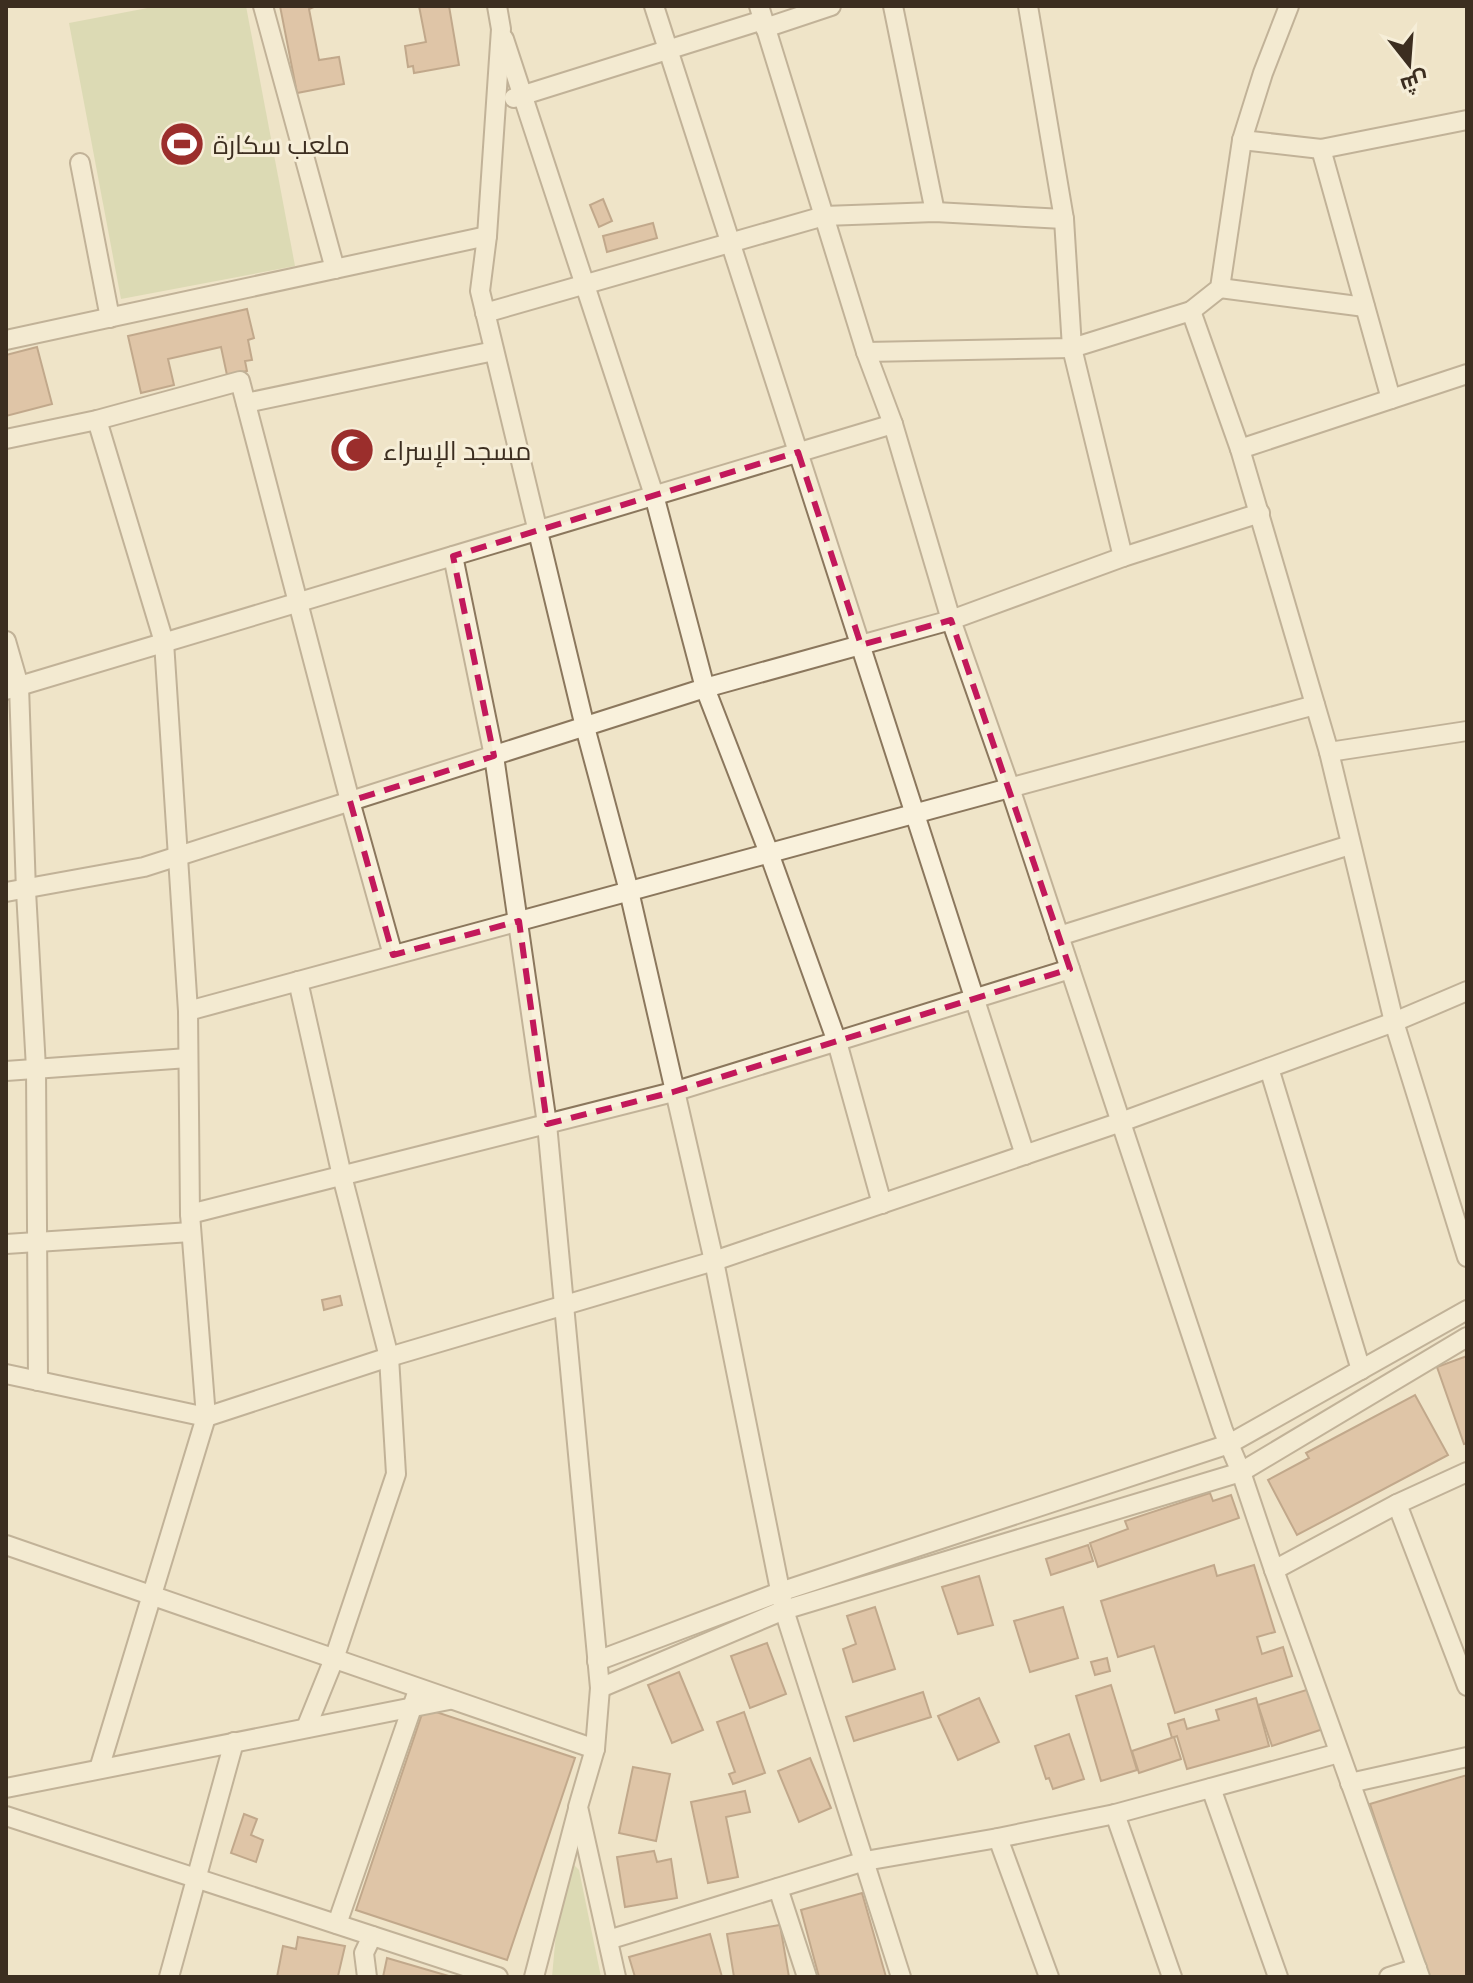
<svg xmlns="http://www.w3.org/2000/svg" width="1473" height="1983" font-family="Merriweather,Cairo,serif">
	<rect width="100%" height="100%" fill="#efe4c8"/>
	<g fill="#c6ce9b">
		<polygon points="158,6 246,6 295,266 121,299 69,23"/>
		<polygon points="573,1864 579,1870 601,1977 552,1977 557,1922"/>
	</g>
	<g fill="#cda17e" stroke="#8b6142" stroke-width="2">
		<polygon points="280,6 316,6 309,9 319,60 339,57 344,84 297,93"/>
		<polygon points="419,6 449,6 459,65 414,73 413,66 408,67 405,46 426,42"/>
		<polygon points="603,199 612,221 599,227 590,205"/>
		<polygon points="653,223 657,238 607,252 603,236"/>
		<polygon points="247,309 254,338 248,340 252,360 245,361 247,371 227,375 221,347 168,359 174,385 141,393 128,336"/>
		<polygon points="37,347 52,404 6,416 6,355"/>
		<polygon points="340,1296 342,1305 324,1310 322,1300"/>
		<polygon points="1467,1356 1467,1443 1464,1444 1437,1367"/>
		<polygon points="1415,1395 1448,1455 1297,1535 1268,1480 1309,1458 1306,1453"/>
		<polygon points="1210,1493 1213,1501 1231,1495 1239,1518 1098,1567 1090,1543 1128,1529 1125,1521"/>
		<polygon points="1088,1545 1093,1561 1051,1575 1046,1559"/>
		<polygon points="1214,1565 1217,1576 1254,1565 1275,1632 1257,1637 1262,1654 1283,1647 1292,1676 1175,1713 1154,1646 1118,1657 1101,1601"/>
		<polygon points="979,1576 993,1625 958,1634 942,1587"/>
		<polygon points="875,1607 895,1669 853,1682 843,1649 856,1644 847,1616"/>
		<polygon points="1063,1607 1078,1658 1030,1672 1014,1621"/>
		<polygon points="767,1643 786,1694 750,1708 731,1656"/>
		<polygon points="1107,1658 1110,1671 1095,1675 1091,1662"/>
		<polygon points="679,1672 703,1730 672,1743 648,1685"/>
		<polygon points="1111,1685 1137,1770 1101,1781 1076,1696"/>
		<polygon points="1313,1688 1326,1728 1272,1746 1258,1705"/>
		<polygon points="923,1692 931,1717 854,1741 846,1717"/>
		<polygon points="979,1698 999,1742 958,1760 938,1716"/>
		<polygon points="1256,1698 1269,1746 1187,1769 1177,1736 1172,1738 1168,1724 1184,1719 1187,1729 1219,1720 1216,1710"/>
		<polygon points="424,1708 575,1758 507,1960 356,1910"/>
		<polygon points="744,1712 765,1773 733,1784 729,1774 735,1772 717,1722"/>
		<polygon points="1069,1734 1084,1779 1053,1789 1049,1778 1046,1779 1035,1746"/>
		<polygon points="1174,1737 1181,1759 1139,1773 1132,1751"/>
		<polygon points="810,1758 831,1808 799,1822 778,1771"/>
		<polygon points="633,1767 670,1774 656,1841 619,1833"/>
		<polygon points="1467,1775 1467,1977 1428,1977 1370,1804"/>
		<polygon points="745,1791 750,1812 726,1817 738,1877 708,1883 691,1802"/>
		<polygon points="244,1814 257,1819 251,1835 263,1840 256,1862 231,1853"/>
		<polygon points="654,1851 657,1862 671,1859 677,1898 625,1907 617,1857"/>
		<polygon points="862,1893 886,1977 819,1977 801,1910"/>
		<polygon points="780,1925 789,1977 734,1977 727,1934"/>
		<polygon points="710,1934 722,1977 635,1977 629,1957"/>
		<polygon points="298,1937 345,1946 338,1976 342,1977 277,1977 283,1946 296,1949"/>
		<polygon points="387,1958 452,1977 383,1977"/>
	</g>
	<g fill="none" stroke-linecap="round" stroke-linejoin="round">
		<g stroke="#8b775d" stroke-width="22">
			<g id="minor">
				<polyline points="263,6 335,269"/>
				<polyline points="497,6 501,29 487,236 480,291 585,727 629,891 714,1261 784,1610 901,1977"/>
				<polyline points="654,6 1025,1155"/>
				<polyline points="759,6 866,352 893,424 951,620 1010,788 1223,1430 1241,1472 1274,1570 1420,1977"/>
				<polyline points="893,6 935,212"/>
				<polyline points="765,28 831,6"/>
				<polyline points="504,39 654,495 705,688 769,853 837,1042 882,1204"/>
				<polyline points="514,98 763,20"/>
				<polyline points="1242,140 1321,149 1467,120"/>
				<polyline points="1321,149 1391,399"/>
				<polyline points="80,163 110,318"/>
				<polyline points="1220,288 1365,307"/>
				<polyline points="1191,311 1220,288 1242,140 1263,73 1289,6"/>
				<polyline points="485,313 824,216 935,212 1064,219"/>
				<polyline points="6,340 487,236"/>
				<polyline points="866,352 1072,348 1191,311 1240,449 1329,752 1394,1022 1467,1257"/>
				<polyline points="246,403 494,351"/>
				<polyline points="97,420 164,642 188,1011 190,1214 206,1417 99,1769"/>
				<polyline points="6,439 97,420 240,381 350,801 393,955"/>
				<polyline points="1240,449 1467,374"/>
				<polyline points="453,556 494,756 547,1124 600,1688 595,1749 578,1807 616,1977"/>
				<polyline points="1123,557 1260,513"/>
				<polyline points="6,641 19,686 26,891 36,1068 38,1381"/>
				<polyline points="6,690 893,424"/>
				<polyline points="1329,752 1467,731"/>
				<polyline points="6,892 144,867 705,688 951,620 1123,557 1072,348 1064,219 1028,6"/>
				<polyline points="1059,936 1350,845"/>
				<polyline points="298,981 342,1176 389,1357 396,1474 334,1659 306,1728"/>
				<polyline points="188,1011 1315,705"/>
				<polyline points="1269,1068 1361,1370"/>
				<polyline points="6,1071 188,1058"/>
				<polyline points="190,1214 673,1092 1070,969"/>
				<polyline points="6,1244 191,1232"/>
				<polyline points="6,1374 206,1417 389,1357 714,1261 1121,1122 1394,1022 1467,991"/>
				<polyline points="1397,1504 1467,1686"/>
				<polyline points="6,1545 595,1749"/>
				<polyline points="1274,1570 1397,1504 1467,1472"/>
				<polyline points="597,1661 780,1592 1229,1444 1467,1310"/>
				<polyline points="600,1688 784,1610 1241,1472 1467,1337"/>
				<polyline points="1350,1783 1467,1757"/>
				<polyline points="6,1788 449,1700"/>
				<polyline points="1211,1788 1278,1977"/>
				<polyline points="1115,1814 1172,1977"/>
				<polyline points="6,1816 498,1977"/>
				<polyline points="998,1838 1049,1977"/>
				<polyline points="778,1888 807,1977"/>
				<polyline points="337,1924 416,1696"/>
				<polyline points="608,1940 865,1861 998,1838 1115,1814 1339,1753"/>
				<polyline points="169,1977 234,1742"/>
				<polyline points="367,1977 364,1953 372,1936"/>
				<polyline points="534,1977 578,1809"/>
				<polyline points="1389,1977 1417,1968"/>
			</g>
		</g>
		<use href="#minor" stroke="#f9f1dc" stroke-width="18"/>
	</g>
	<path d="M0 0H1473V1983H0ZM 798,452 L 861,645 L 951,620 L 1070,969 L 673,1092 L 547,1124 L 519,921 L 393,955 L 350,801 L 494,756 L 453,556 Z" fill="#efe4c8" fill-opacity=".55" fill-rule="evenodd"/>
	<path fill="none" stroke="#c2185b" stroke-width="6" stroke-dasharray="16 10" stroke-linejoin="round" d="M 798,452 L 861,645 L 951,620 L 1070,969 L 673,1092 L 547,1124 L 519,921 L 393,955 L 350,801 L 494,756 L 453,556 Z"/>
	<defs>
		<g id="stadium-disc" transform="scale(2.3)"><circle r="9.5" fill="#9b2e2c" stroke="#f6eed8"/><path d="M0-5a6.5 5 0 1 0 0 10a6.5 5 0 1 0 0-10ZM-3.5-1.8h7v3.6h-7Z" fill="#fff"/></g>
		<g id="mosque-disc" transform="scale(2.3)"><circle r="9.5" fill="#9b2e2c" stroke="#f6eed8"/><path d="M3.5-4.9A6 6 0 1 0 3.5 4.9A5 5 0 1 1 3.5-4.9Z" fill="#fff"/></g>
	</defs>
	<g fill-rule="evenodd">
		<use href="#stadium-disc" x="182" y="144"/>
		<use href="#mosque-disc" x="352" y="450"/>
	</g>
	<g text-anchor="middle" dominant-baseline="central" stroke-width="6" stroke-linejoin="round" paint-order="stroke">
		<g font-size="26" fill="#3c2e20" stroke="#f6eed8" text-anchor="start">
			<text x="213" y="144">ملعب سكارة</text>
			<text x="383" y="450">مسجد الإسراء</text>
		</g>
	</g>
	<rect width="1473" height="1983" fill="none" stroke="#3c2e20" stroke-width="16"/>
	<g transform="translate(1409 64) rotate(163)" stroke="#f6eed8" stroke-width="6" paint-order="stroke">
	<path d="M0-6L14 30L0 20L-14 30Z" fill="#3c2e20"/>
	<text y="-12" font-size="22" font-weight="bold" text-anchor="middle" fill="#3c2e20">ش</text>
	</g>
</svg>
